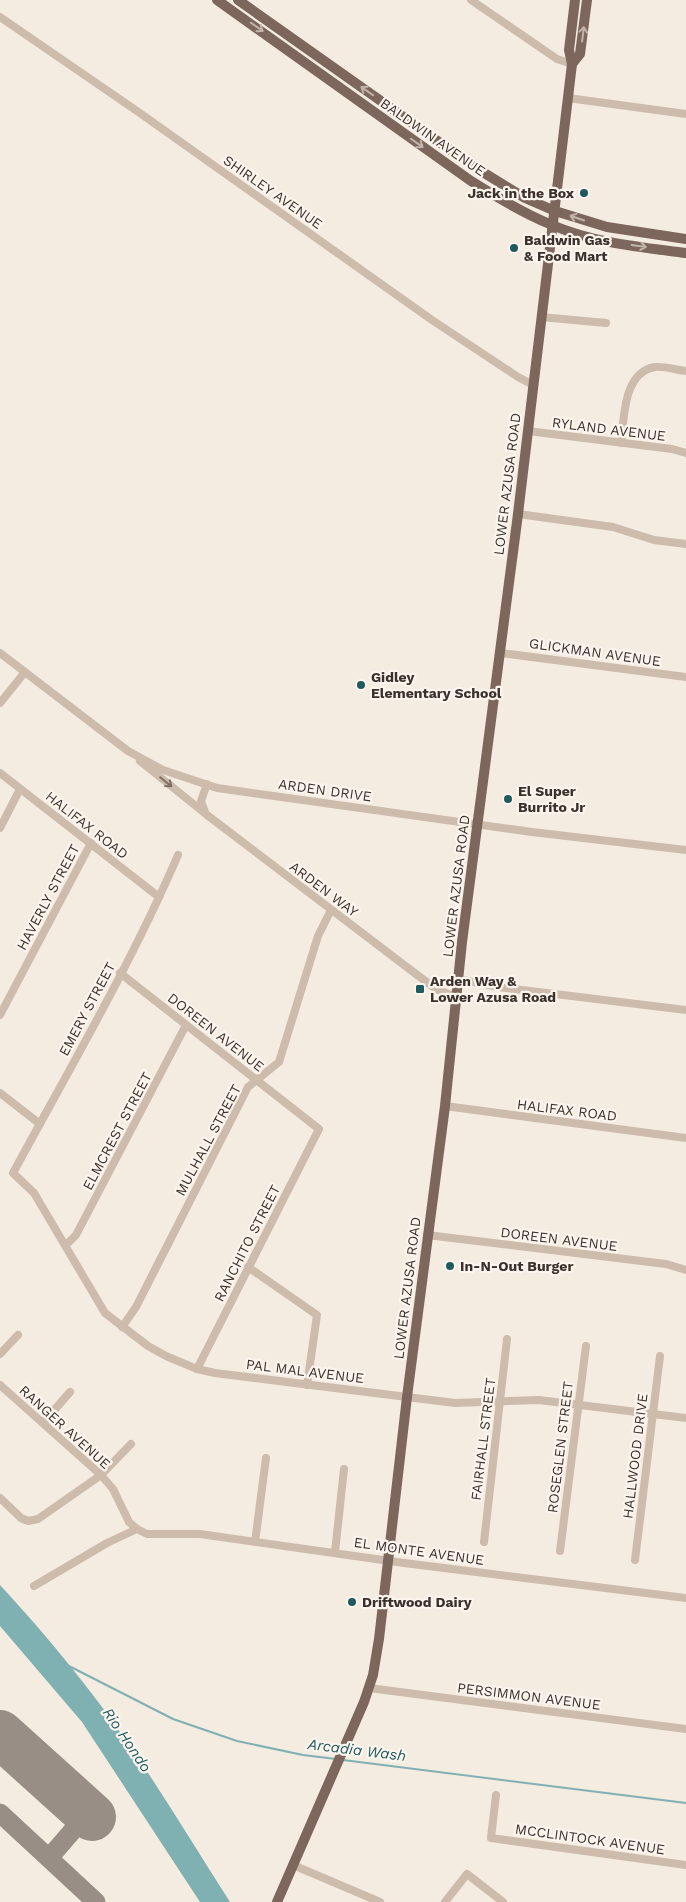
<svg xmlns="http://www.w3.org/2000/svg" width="686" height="1902" font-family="'Work Sans',sans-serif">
	<rect width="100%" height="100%" fill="#f4ebe1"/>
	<path fill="#7fb0b2" d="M 0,1585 C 47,1636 92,1690 131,1748 C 166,1798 197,1851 230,1902 L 200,1902 L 82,1722 L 0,1626 Z"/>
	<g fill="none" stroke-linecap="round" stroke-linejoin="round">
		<g stroke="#7fb0b2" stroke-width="2">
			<polyline points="69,1666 173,1719 237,1741 303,1755 336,1759"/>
			<polyline points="343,1760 686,1803"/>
		</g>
		<g stroke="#988e86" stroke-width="19">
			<polyline points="0,1813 96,1902"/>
			<polyline points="49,1858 87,1814"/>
		</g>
		<polyline stroke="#988e86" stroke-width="48" points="0,1734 92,1817"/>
		<g stroke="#cdbbac" stroke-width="8">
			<polyline points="471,0 557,59 572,64"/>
			<polyline points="0,17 137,111 432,320 518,377 533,385"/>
			<polyline points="568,98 686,114"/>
			<polyline points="541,317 606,323"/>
			<polyline points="528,431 672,449 686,453"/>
			<path d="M 621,443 C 624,419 623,372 655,367 C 664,366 677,370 686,371"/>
			<polyline points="518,514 613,527 654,540 686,544"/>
			<polyline points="0,653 128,751 163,770 217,788 532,832 686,850"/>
			<polyline points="501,653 686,677"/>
			<polyline points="0,703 25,672"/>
			<polyline points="140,761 207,815 412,971 436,989 456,997"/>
			<polyline points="0,773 159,897"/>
			<polyline points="205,812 201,801 207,784"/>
			<polyline points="0,828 20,789"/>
			<path d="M 178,855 C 131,964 70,1068 13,1173 L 34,1193 L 105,1313 L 148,1346 L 166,1356 L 197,1369 L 215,1373 L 455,1403 L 539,1400 L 686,1418"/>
			<polyline points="120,973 319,1129 197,1369"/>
			<polyline points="458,979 498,987 686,1010"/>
			<polyline points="0,1015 91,843"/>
			<polyline points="0,1093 40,1124"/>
			<polyline points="445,1106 686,1138"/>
			<polyline points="427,1235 666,1264 686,1270"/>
			<polyline points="66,1245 76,1235 186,1025"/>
			<polyline points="248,1267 317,1315 307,1385"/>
			<polyline points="122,1327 136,1307 248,1087 279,1062 318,936 331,910"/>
			<polyline points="0,1354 18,1335"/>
			<polyline points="0,1385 101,1475 113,1489 129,1522 137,1529 147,1534 200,1534 404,1563 686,1598"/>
			<polyline points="43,1423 70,1392"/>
			<polyline points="0,1498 21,1518 28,1521 38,1519 101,1475 131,1444"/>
			<polyline points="255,1542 266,1458"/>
			<polyline points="484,1542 507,1339"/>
			<polyline points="560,1551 586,1346"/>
			<polyline points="335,1552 344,1469"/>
			<polyline points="635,1560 660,1356"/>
			<polyline points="34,1586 107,1543 137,1529"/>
			<polyline points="369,1688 686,1729"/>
			<polyline points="496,1795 491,1838 686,1865"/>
			<polyline points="293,1865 380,1902"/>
			<polyline points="445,1902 467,1874 503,1902"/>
		</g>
		<g stroke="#7d675c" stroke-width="10">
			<path d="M 217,0 L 471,181 C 497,197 523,213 552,225 C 594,243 641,247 686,253"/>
			<polyline points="238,0 473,166 525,198 555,211 607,227 686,239"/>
			<polyline points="572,64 580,54 587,0"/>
			<polyline points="277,1902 364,1702 373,1675 379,1639 407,1397 445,1106 462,942 518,514 572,64 569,50 575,0"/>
		</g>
	</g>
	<defs><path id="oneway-shaft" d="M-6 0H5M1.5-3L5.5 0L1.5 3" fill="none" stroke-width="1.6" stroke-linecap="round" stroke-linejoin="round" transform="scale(1.25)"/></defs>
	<g stroke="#c2b5ac">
		<use href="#oneway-shaft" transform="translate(257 27) rotate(35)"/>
		<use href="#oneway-shaft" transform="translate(583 34) rotate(-83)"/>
		<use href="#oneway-shaft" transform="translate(367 91) rotate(-145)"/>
		<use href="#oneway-shaft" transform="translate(417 143) rotate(35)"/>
		<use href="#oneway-shaft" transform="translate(577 218) rotate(-161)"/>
		<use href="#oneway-shaft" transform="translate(639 246) rotate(8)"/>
	</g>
	<use stroke="#7d6f65" href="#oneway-shaft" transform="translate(166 782) rotate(39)"/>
	<g fill="#1f5a5e" stroke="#fbf5ee" stroke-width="2">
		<circle cx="584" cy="193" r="5"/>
		<circle cx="514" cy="248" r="5"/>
		<circle cx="361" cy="685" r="5"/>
		<circle cx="508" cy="799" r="5"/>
		<rect x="415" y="984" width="10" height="10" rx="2.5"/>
		<circle cx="450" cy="1266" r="5"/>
		<circle cx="352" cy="1602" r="5"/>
	</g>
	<g text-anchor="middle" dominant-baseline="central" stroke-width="4.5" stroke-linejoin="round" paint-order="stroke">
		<g font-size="14" fill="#3b302b" stroke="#fbf5ee">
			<text transform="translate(433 137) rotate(35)">BALDWIN AVENUE</text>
			<text transform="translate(273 192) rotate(35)">SHIRLEY AVENUE</text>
			<text transform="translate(609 429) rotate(7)">RYLAND AVENUE</text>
			<text transform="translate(507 484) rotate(-83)">LOWER AZUSA ROAD</text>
			<text transform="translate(595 652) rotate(8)">GLICKMAN AVENUE</text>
			<text transform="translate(325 790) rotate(8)">ARDEN DRIVE</text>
			<text transform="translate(87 825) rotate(38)">HALIFAX ROAD</text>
			<text transform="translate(456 886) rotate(-83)">LOWER AZUSA ROAD</text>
			<text transform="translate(324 889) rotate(37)">ARDEN WAY</text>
			<text transform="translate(48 897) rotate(-62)">HAVERLY STREET</text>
			<text transform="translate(87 1009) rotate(-62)">EMERY STREET</text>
			<text transform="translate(216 1032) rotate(38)">DOREEN AVENUE</text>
			<text transform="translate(567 1110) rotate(7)">HALIFAX ROAD</text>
			<text transform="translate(117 1131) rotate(-62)">ELMCREST STREET</text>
			<text transform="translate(208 1140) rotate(-62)">MULHALL STREET</text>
			<text transform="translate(559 1239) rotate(7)">DOREEN AVENUE</text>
			<text transform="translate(247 1243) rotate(-63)">RANCHITO STREET</text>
			<text transform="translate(407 1288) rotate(-83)">LOWER AZUSA ROAD</text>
			<text transform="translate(305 1371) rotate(7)">PAL MAL AVENUE</text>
			<text transform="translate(65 1427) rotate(42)">RANGER AVENUE</text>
			<text transform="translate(483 1439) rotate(-83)">FAIRHALL STREET</text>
			<text transform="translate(560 1447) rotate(-83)">ROSEGLEN STREET</text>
			<text transform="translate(635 1456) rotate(-83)">HALLWOOD DRIVE</text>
			<text transform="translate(419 1551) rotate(8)">EL MONTE AVENUE</text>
			<text transform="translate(529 1696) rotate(7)">PERSIMMON AVENUE</text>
			<text transform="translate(590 1839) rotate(8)">MCCLINTOCK AVENUE</text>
		</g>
		<g font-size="14" font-weight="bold" fill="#3b302b" stroke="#fbf5ee" text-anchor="start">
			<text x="574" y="193" text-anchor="end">Jack in the Box</text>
			<text x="524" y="240">Baldwin Gas<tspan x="524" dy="16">&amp; Food Mart</tspan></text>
			<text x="371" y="677">Gidley<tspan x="371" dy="16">Elementary School</tspan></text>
			<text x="518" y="791">El Super<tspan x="518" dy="16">Burrito Jr</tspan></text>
			<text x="430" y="981">Arden Way &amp;<tspan x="430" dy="16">Lower Azusa Road</tspan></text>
			<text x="460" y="1266">In-N-Out Burger</text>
			<text x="362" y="1602">Driftwood Dairy</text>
		</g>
		<g font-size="15" font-style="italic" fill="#1f5a5e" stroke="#fbf5ee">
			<text transform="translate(127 1740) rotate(56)">Rio Hondo</text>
			<text transform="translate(357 1750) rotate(7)">Arcadia Wash</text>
		</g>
	</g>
</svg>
